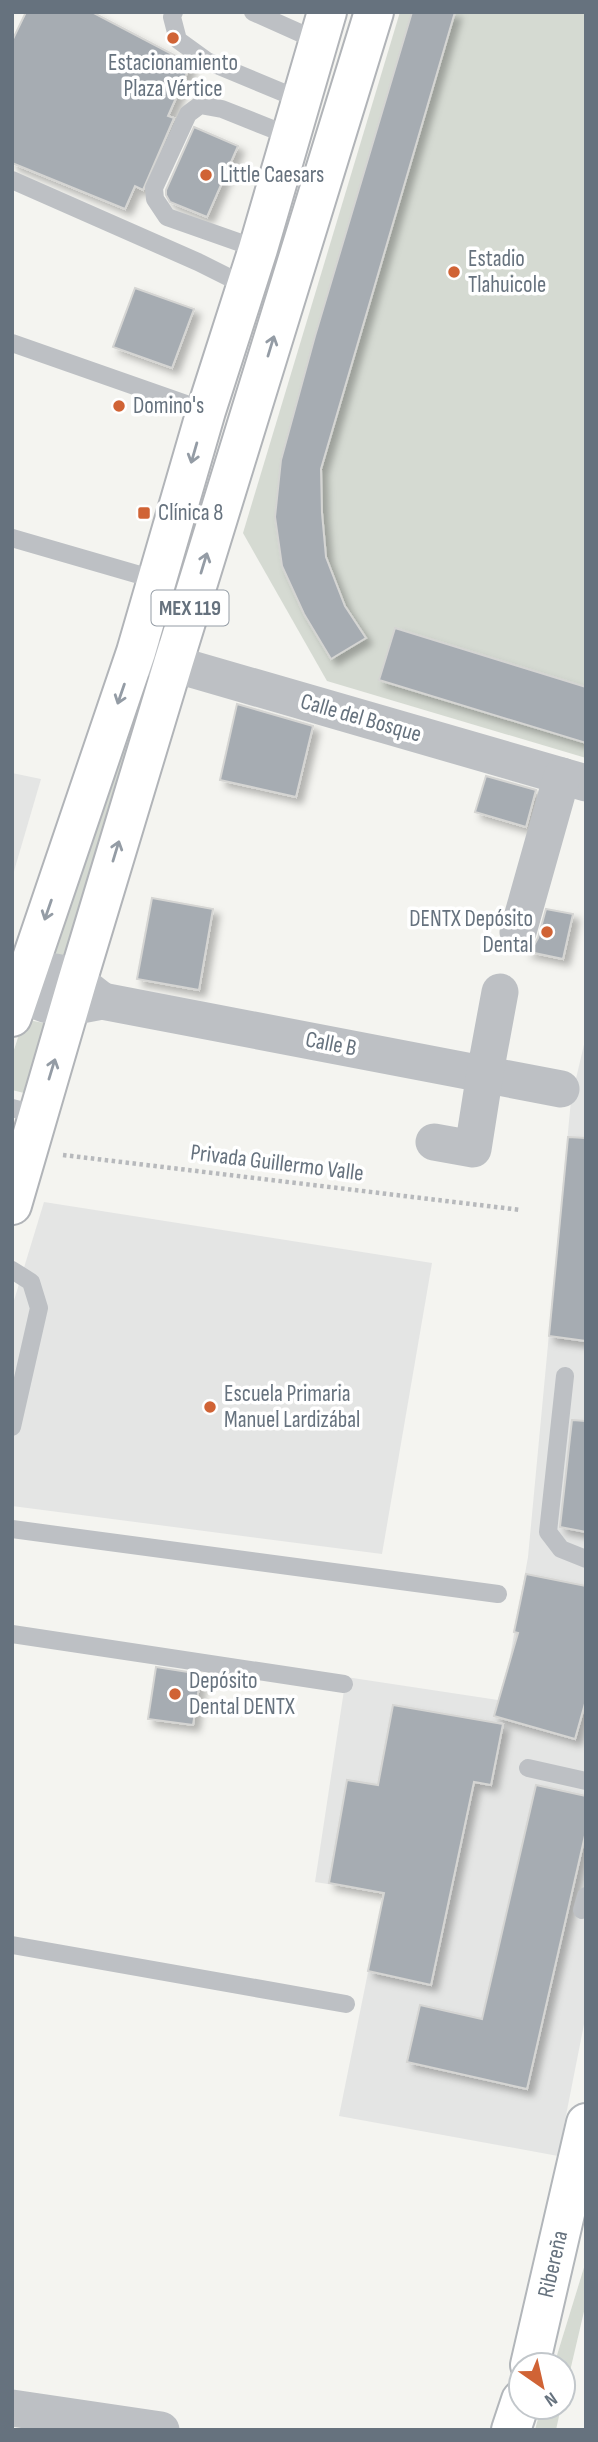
<svg xmlns="http://www.w3.org/2000/svg" width="598" height="2442" font-family="'Sofia Sans Condensed',sans-serif">
	<defs>
		<filter id="shadow"><feDropShadow dx="6" dy="6" stdDeviation="3.5" flood-color="#0004"/></filter>
	</defs>
	<rect width="100%" height="100%" fill="#f4f4f0"/>
	<g fill="#e4e5e4">
		<polygon points="12,773 41,779 12,878"/>
		<polygon points="586,1036 586,2014 558,2156 339,2116 384,1893 315,1882 346,1677 498,1700 509,1662 528,1557 571,1100"/>
		<polygon points="44,1202 432,1263 382,1554 12,1506 12,1307"/>
	</g>
	<g fill="#d5dad2">
		<polygon points="400,12 586,12 586,758 327,681 243,533"/>
		<polygon points="130,687 155,692 78,960 47,952"/>
		<polygon points="24,1019 58,1026 36,1096 12,1090 12,1056"/>
		<polygon points="586,2261 586,2303 563,2401 563,2365 554,2365"/>
		<polygon points="541,2407 561,2407 556,2430 535,2430"/>
	</g>
	<g fill="#a6acb2" stroke="#d5d5d3" stroke-width="2" filter="url(#shadow)">
		<polygon points="26,12 92,12 191,64 168,116 174,118 143,190 135,186 125,209 12,163 12,41"/>
		<polygon points="412,12 455,12 321,469 322,513 326,557 345,606 366,638 331,659 304,614 282,566 275,517 281,460 315,336"/>
		<polygon points="194,127 238,146 207,217 170,202 166,195 166,190"/>
		<polygon points="135,288 194,309 172,368 113,347"/>
		<polygon points="395,628 586,687 586,743 379,680"/>
		<polygon points="237,704 313,726 296,797 220,780"/>
		<polygon points="486,776 536,790 526,827 475,812"/>
		<polygon points="152,898 213,909 199,990 137,979"/>
		<polygon points="546,909 573,914 563,959 525,951 533,947 538,938"/>
		<polygon points="568,1137 586,1138 586,1341 549,1336"/>
		<polygon points="572,1420 586,1421 586,1532 560,1527"/>
		<polygon points="526,1574 586,1586 586,1700 575,1739 494,1716 518,1633 514,1632"/>
		<polygon points="156,1667 201,1674 193,1725 148,1719"/>
		<polygon points="393,1705 503,1724 491,1785 474,1782 431,1985 368,1971 384,1893 329,1883 347,1780 378,1785"/>
		<polygon points="536,1785 586,1796 586,1831 527,2089 407,2062 420,2005 482,2019"/>
	</g>
	<g fill="none" stroke-linecap="round" stroke-linejoin="round">
		<g stroke="#b2b6ba" stroke-width="42">
			<g id="secondary">
				<polyline points="530,2365 586,2123"/>
				<polyline points="511,2430 521,2400"/>
			</g>
		</g>
		<g stroke="#b1b4b8" stroke-width="42">
			<g id="primary">
				<polyline points="12,1017 136,652 206,411 258,249 327,12"/>
				<polyline points="12,1205 77,982 173,664 374,12"/>
			</g>
		</g>
		<polyline stroke="#b7b9bc" stroke-width="4.5" stroke-dasharray="3.5 3.5" stroke-linecap="butt" points="63,1155 521,1210"/>
		<g stroke="#bdc0c4" stroke-width="18">
			<polyline points="174,12 172,17 178,40 207,61 301,100"/>
			<polyline points="253,12 318,41"/>
			<polyline points="12,180 198,262 246,286"/>
			<polyline points="258,249 167,217 155,199 154,188 188,114 200,105 222,109 290,136"/>
			<polyline points="12,343 206,411"/>
			<polyline points="12,538 157,580"/>
			<polyline points="12,1108 39,1115"/>
			<polyline points="12,1270 31,1282 39,1308 12,1427"/>
			<polyline points="565,1376 548,1532 561,1549 586,1559"/>
			<polyline points="12,1529 498,1594"/>
			<polyline points="12,1634 344,1684"/>
			<polyline points="528,1768 586,1781"/>
			<polyline points="582,1910 586,1896"/>
			<polyline points="12,1945 346,2004"/>
		</g>
		<g stroke="#bdc0c4" stroke-width="37">
			<polyline points="143,655 586,783"/>
			<polyline points="518,932 562,776"/>
			<path d="M 26,975 C 62,964 73,979 101,1000"/>
			<path d="M 21,990 C 49,1014 69,1007 102,1001 L 561,1089"/>
			<polyline points="434,1142 473,1149 485,1073 500,992"/>
			<polyline points="12,2408 161,2430"/>
		</g>
		<use href="#secondary" stroke="#fff" stroke-width="38"/>
		<use href="#primary" stroke="#fff" stroke-width="38"/>
	</g>
	<defs><path id="oneway-shaft" d="M-6 0H5M1.5-3L5.5 0L1.5 3" fill="none" stroke-width="1.6" stroke-linecap="round" stroke-linejoin="round" transform="scale(1.75)"/></defs>
	<g stroke="#949ca5">
		<use href="#oneway-shaft" transform="translate(271 346) rotate(-73)"/>
		<use href="#oneway-shaft" transform="translate(194 453) rotate(106)"/>
		<use href="#oneway-shaft" transform="translate(204 563) rotate(-73)"/>
		<use href="#oneway-shaft" transform="translate(121 694) rotate(109)"/>
		<use href="#oneway-shaft" transform="translate(116 851) rotate(-73)"/>
		<use href="#oneway-shaft" transform="translate(48 910) rotate(109)"/>
		<use href="#oneway-shaft" transform="translate(52 1069) rotate(-73)"/>
	</g>
	<g fill="#d06335" stroke="#fff" stroke-width="2.5">
		<circle cx="173" cy="38" r="7"/>
		<circle cx="206" cy="175" r="7"/>
		<circle cx="454" cy="272" r="7"/>
		<circle cx="119" cy="406" r="7"/>
		<rect x="137" y="506" width="14" height="14" rx="3.5"/>
		<circle cx="547" cy="932" r="7"/>
		<circle cx="210" cy="1407" r="7"/>
		<circle cx="175" cy="1694" r="7"/>
	</g>
	<g text-anchor="middle" dominant-baseline="central" stroke-width="7" stroke-linejoin="round" paint-order="stroke">
		<rect fill="#fff" stroke="#949ca5" stroke-width="2" x="151.5" y="590.5" width="77" height="35" rx="5"/>
		<g font-size="21" font-weight="bold" fill="#66727e">
			<text x="190" y="608">MEX 119</text>
		</g>
		<g font-size="23" fill="#66727e" stroke="#fff" text-anchor="start">
			<text x="173" y="63" text-anchor="middle">Estacionamiento<tspan x="173" dy="26">Plaza Vértice</tspan></text>
			<text x="220" y="175">Little Caesars</text>
			<text x="468" y="259">Estadio<tspan x="468" dy="26">Tlahuicole</tspan></text>
			<text x="133" y="406">Domino's</text>
			<text x="158" y="513">Clínica 8</text>
			<text x="533" y="919" text-anchor="end">DENTX Depósito<tspan x="533" dy="26">Dental</tspan></text>
			<text x="224" y="1394">Escuela Primaria<tspan x="224" dy="26">Manuel Lardizábal</tspan></text>
			<text x="189" y="1681">Depósito<tspan x="189" dy="26">Dental DENTX</tspan></text>
		</g>
		<g font-size="23" fill="#66727e" stroke="#fff">
			<text transform="translate(361 718) rotate(16)">Calle del Bosque</text>
			<text transform="translate(331 1044) rotate(11)">Calle B</text>
			<text transform="translate(277 1163) rotate(7)">Privada Guillermo Valle</text>
			<text transform="translate(553 2264) rotate(-77)">Ribereña</text>
		</g>
	</g>
	<rect width="598" height="2442" fill="none" stroke="#66727e" stroke-width="28"/>
	<g transform="translate(542 2386) rotate(146)"><circle r="33" fill="#ffffff" stroke="#c2c7cb" stroke-width="2"/>
	<path d="M0-5L12 26L0 18L-12 26Z" fill="#d06335"/>
	<text y="-10" font-size="19" font-weight="bold" text-anchor="middle" fill="#66727e">N</text>
	</g>
</svg>
